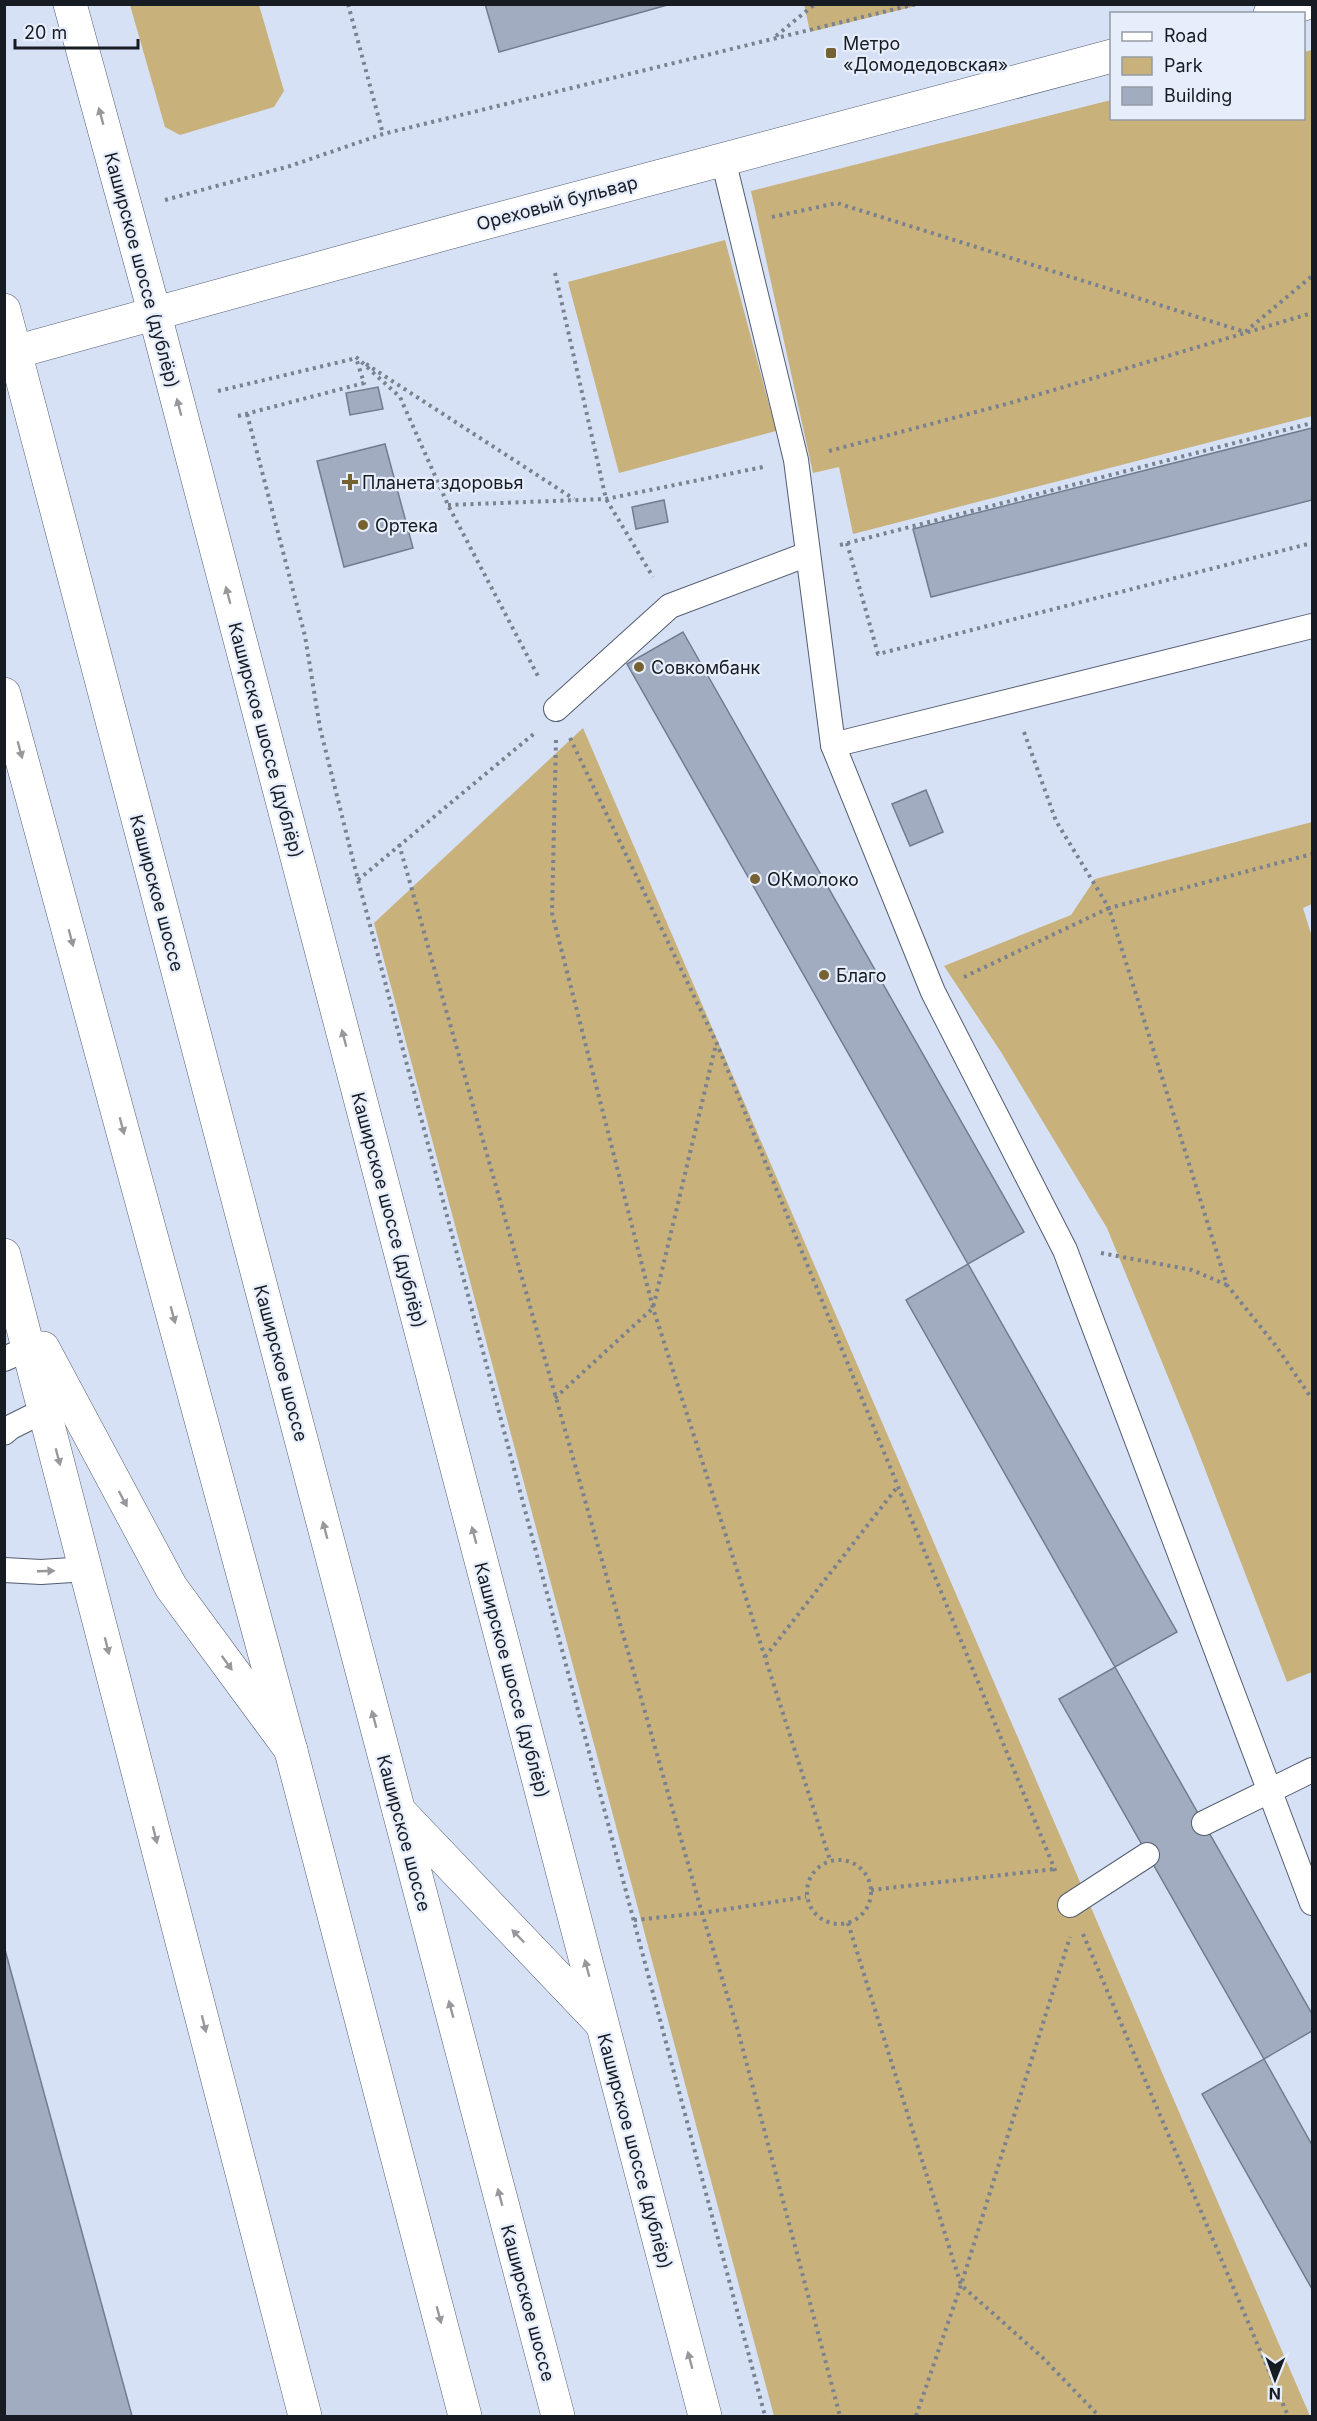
<svg xmlns="http://www.w3.org/2000/svg" width="1317" height="2421" font-family="Inter,sans-serif">
	<rect width="100%" height="100%" fill="#d6e1f6"/>
	<g fill="#c8b17b">
		<polygon points="804,4 920,4 920,5 810,32"/>
		<polygon points="130,5 259,5 284,91 274,107 180,135 165,127"/>
		<polygon points="1312,50 1312,416 853,534 839,467 813,473 751,191 1111,100 1112,118 1304,118 1304,52"/>
		<polygon points="725,240 776,431 619,473 568,282"/>
		<polygon points="583,728 1310,2416 774,2416 374,923"/>
		<polygon points="1312,822 1312,904 1303,908 1312,937 1312,1672 1287,1682 1191,1433 1107,1228 1001,1052 944,966 1071,915 1095,879"/>
	</g>
	<g fill="#a2acc0" stroke="#727c8f" stroke-width="1.5">
		<polygon points="485,4 671,4 499,52"/>
		<polygon points="378,387 383,409 350,415 346,393"/>
		<polygon points="1312,428 1312,500 931,597 913,529"/>
		<polygon points="385,444 413,548 344,567 317,461"/>
		<polygon points="664,500 668,522 636,529 632,507"/>
		<polygon points="683,632 1024,1232 968,1264 627,664"/>
		<polygon points="926,790 943,832 910,846 892,804"/>
		<polygon points="968,1264 1177,1632 1115,1667 906,1300"/>
		<polygon points="1115,1667 1312,2014 1312,2031 1264,2059 1059,1699"/>
		<polygon points="4,1946 132,2416 4,2416"/>
		<polygon points="1264,2059 1312,2145 1312,2289 1202,2094"/>
	</g>
	<g fill="none" stroke-linecap="round" stroke-linejoin="round">
		<g stroke="#545d70" stroke-width="26">
			<g id="service">
				<polyline points="723,159 796,460 833,745 1312,626"/>
				<polyline points="556,709 670,606 808,554"/>
				<polyline points="833,745 933,992 1065,1250 1312,1903"/>
				<polyline points="4,1359 29,1348"/>
				<polyline points="4,1433 11,1427 45,1410"/>
				<polyline points="4,1570 41,1572 87,1569"/>
				<polyline points="1204,1823 1312,1770"/>
				<polyline points="1070,1905 1147,1855"/>
			</g>
		</g>
		<g stroke="#545d70" stroke-width="34">
			<g id="secondary">
				<polyline points="70,4 155,315 705,2416"/>
				<polyline points="1270,14 1304,4"/>
				<polyline points="4,355 473,226 1112,56"/>
				<polyline points="4,1255 305,2416"/>
				<polyline points="43,1348 171,1587 291,1750"/>
				<polyline points="399,1811 601,2023"/>
			</g>
		</g>
		<g stroke="#545d70" stroke-width="34">
			<g id="primary">
				<polyline points="4,310 558,2416"/>
				<polyline points="4,694 291,1751 465,2416"/>
			</g>
		</g>
		<g stroke="#7a818f" stroke-width="4" stroke-dasharray="3 4.5" stroke-linecap="butt">
			<polyline points="348,4 383,134"/>
			<polyline points="776,36 815,4"/>
			<polyline points="165,200 290,166 383,134 916,4"/>
			<polyline points="772,217 837,203 1245,332 1312,276"/>
			<polyline points="555,273 606,499 653,577"/>
			<polyline points="356,357 400,397 448,505 539,678"/>
			<polyline points="366,364 574,499"/>
			<polyline points="218,391 357,358"/>
			<polyline points="247,414 305,636 320,728 358,880 765,2416"/>
			<polyline points="238,416 364,383 356,358"/>
			<polyline points="829,451 1010,403 1312,313"/>
			<polyline points="448,505 606,499 763,467"/>
			<polyline points="847,543 878,654 1312,543"/>
			<polyline points="840,545 1312,423"/>
			<polyline points="1024,732 1056,821 1109,908 1312,854"/>
			<polyline points="570,738 717,1044 1057,1875"/>
			<polyline points="556,740 552,913 653,1308 830,1860"/>
			<polyline points="399,844 702,1913 737,2027 840,2416"/>
			<polyline points="358,880 536,732"/>
			<polyline points="964,977 1109,908 1227,1285 1276,1346 1312,1399"/>
			<polyline points="1101,1253 1192,1270 1227,1285"/>
			<polyline points="555,1398 653,1308 716,1044"/>
			<polyline points="765,1657 898,1486"/>
			<circle cx="839" cy="1892" r="32"/>
			<polyline points="871,1890 1055,1869"/>
			<polyline points="634,1920 702,1913 806,1897"/>
			<polyline points="848,1923 961,2285 1042,2357 1099,2416"/>
			<polyline points="1083,1934 1288,2416"/>
			<polyline points="916,2416 961,2285 1070,1937"/>
		</g>
		<use href="#service" stroke="#fff" stroke-width="24"/>
		<use href="#secondary" stroke="#fff" stroke-width="33"/>
		<use href="#primary" stroke="#fff" stroke-width="33"/>
	</g>
	<defs><path id="oneway-solid" d="M-6-.8H1V-3.2L6.5 0L1 3.2V.8H-6Z" transform="scale(1.5)"/></defs>
	<g fill="#97989c">
		<use href="#oneway-solid" transform="translate(101 116) rotate(-105)"/>
		<use href="#oneway-solid" transform="translate(179 407) rotate(-105)"/>
		<use href="#oneway-solid" transform="translate(228 595) rotate(-105)"/>
		<use href="#oneway-solid" transform="translate(20 750) rotate(75)"/>
		<use href="#oneway-solid" transform="translate(71 938) rotate(75)"/>
		<use href="#oneway-solid" transform="translate(344 1038) rotate(-105)"/>
		<use href="#oneway-solid" transform="translate(122 1126) rotate(75)"/>
		<use href="#oneway-solid" transform="translate(173 1315) rotate(75)"/>
		<use href="#oneway-solid" transform="translate(58 1457) rotate(75)"/>
		<use href="#oneway-solid" transform="translate(123 1499) rotate(62)"/>
		<use href="#oneway-solid" transform="translate(325 1530) rotate(-105)"/>
		<use href="#oneway-solid" transform="translate(474 1535) rotate(-105)"/>
		<use href="#oneway-solid" transform="translate(46 1571) rotate(-2)"/>
		<use href="#oneway-solid" transform="translate(107 1646) rotate(76)"/>
		<use href="#oneway-solid" transform="translate(227 1663) rotate(54)"/>
		<use href="#oneway-solid" transform="translate(374 1719) rotate(-105)"/>
		<use href="#oneway-solid" transform="translate(155 1835) rotate(76)"/>
		<use href="#oneway-solid" transform="translate(518 1936) rotate(-134)"/>
		<use href="#oneway-solid" transform="translate(587 1968) rotate(-105)"/>
		<use href="#oneway-solid" transform="translate(451 2009) rotate(-105)"/>
		<use href="#oneway-solid" transform="translate(204 2024) rotate(76)"/>
		<use href="#oneway-solid" transform="translate(500 2197) rotate(-105)"/>
		<use href="#oneway-solid" transform="translate(439 2315) rotate(75)"/>
		<use href="#oneway-solid" transform="translate(690 2360) rotate(-105)"/>
	</g>
	<g fill="#756230" stroke="#e7eefb" stroke-width="2">
		<rect x="825" y="47" width="12" height="12" rx="3"/>
		<path d="M347 473h6v6h6v6h-6v6h-6v-6h-6v-6h6z"/>
		<circle cx="363" cy="525" r="6"/>
		<circle cx="639" cy="667" r="6"/>
		<circle cx="755" cy="879" r="6"/>
		<circle cx="824" cy="975" r="6"/>
	</g>
	<g text-anchor="middle" dominant-baseline="central" stroke-width="4.5" stroke-linejoin="round" paint-order="stroke">
		<g font-size="18" fill="#171b22" stroke="#e7eefb" text-anchor="start">
			<text x="843" y="43">Метро<tspan x="843" dy="21">«Домодедовская»</tspan></text>
			<text x="362" y="482">Планета здоровья</text>
			<text x="375" y="525">Ортека</text>
			<text x="651" y="667">Совкомбанк</text>
			<text x="767" y="879">ОКмолоко</text>
			<text x="836" y="975">Благо</text>
		</g>
		<g font-size="18" fill="#171b22" stroke="#e7eefb">
			<text transform="translate(557 203) rotate(-15)">Ореховый бульвар</text>
			<text transform="translate(142 270) rotate(75)">Каширское шоссе (дублёр)</text>
			<text transform="translate(266 740) rotate(75)">Каширское шоссе (дублёр)</text>
			<text transform="translate(157 893) rotate(75)">Каширское шоссе</text>
			<text transform="translate(389 1210) rotate(75)">Каширское шоссе (дублёр)</text>
			<text transform="translate(281 1363) rotate(75)">Каширское шоссе</text>
			<text transform="translate(512 1680) rotate(75)">Каширское шоссе (дублёр)</text>
			<text transform="translate(404 1833) rotate(75)">Каширское шоссе</text>
			<text transform="translate(635 2151) rotate(75)">Каширское шоссе (дублёр)</text>
			<text transform="translate(528 2303) rotate(75)">Каширское шоссе</text>
		</g>
	</g>
	<rect width="1317" height="2421" fill="none" stroke="#171b22" stroke-width="12"/>
	<rect x="1110" y="12" width="195" height="108" fill="#e7eefb" stroke="#949aa4" stroke-width="1.5"/>
	<rect x="1122" y="32" width="30" height="9" fill="#ffffff" stroke="#949aa4" stroke-width="1.5"/>
	<text x="1164" y="42" font-size="18" fill="#171b22">Road</text>
	<rect x="1122" y="57" width="30" height="18" fill="#c8b17b" stroke="#949aa4" stroke-width="1.5"/>
	<text x="1164" y="72" font-size="18" fill="#171b22">Park</text>
	<rect x="1122" y="87" width="30" height="18" fill="#a2acc0" stroke="#949aa4" stroke-width="1.5"/>
	<text x="1164" y="102" font-size="18" fill="#171b22">Building</text>
	<g transform="translate(1275 2379) rotate(181)" stroke="#e7eefb" stroke-width="4.5" paint-order="stroke">
	<path d="M0-4.5L10 22L0 15L-10 22Z" fill="#171b22"/>
	<text y="-9" font-size="16" font-weight="bold" text-anchor="middle" fill="#171b22">N</text>
	</g>
	<path d="M15 39v9h123v-9" fill="none" stroke="#171b22" stroke-width="3"/>
	<text x="24" y="39" font-size="18" fill="#171b22" stroke="#e7eefb" stroke-width="4.5" paint-order="stroke">20 m</text>
</svg>
